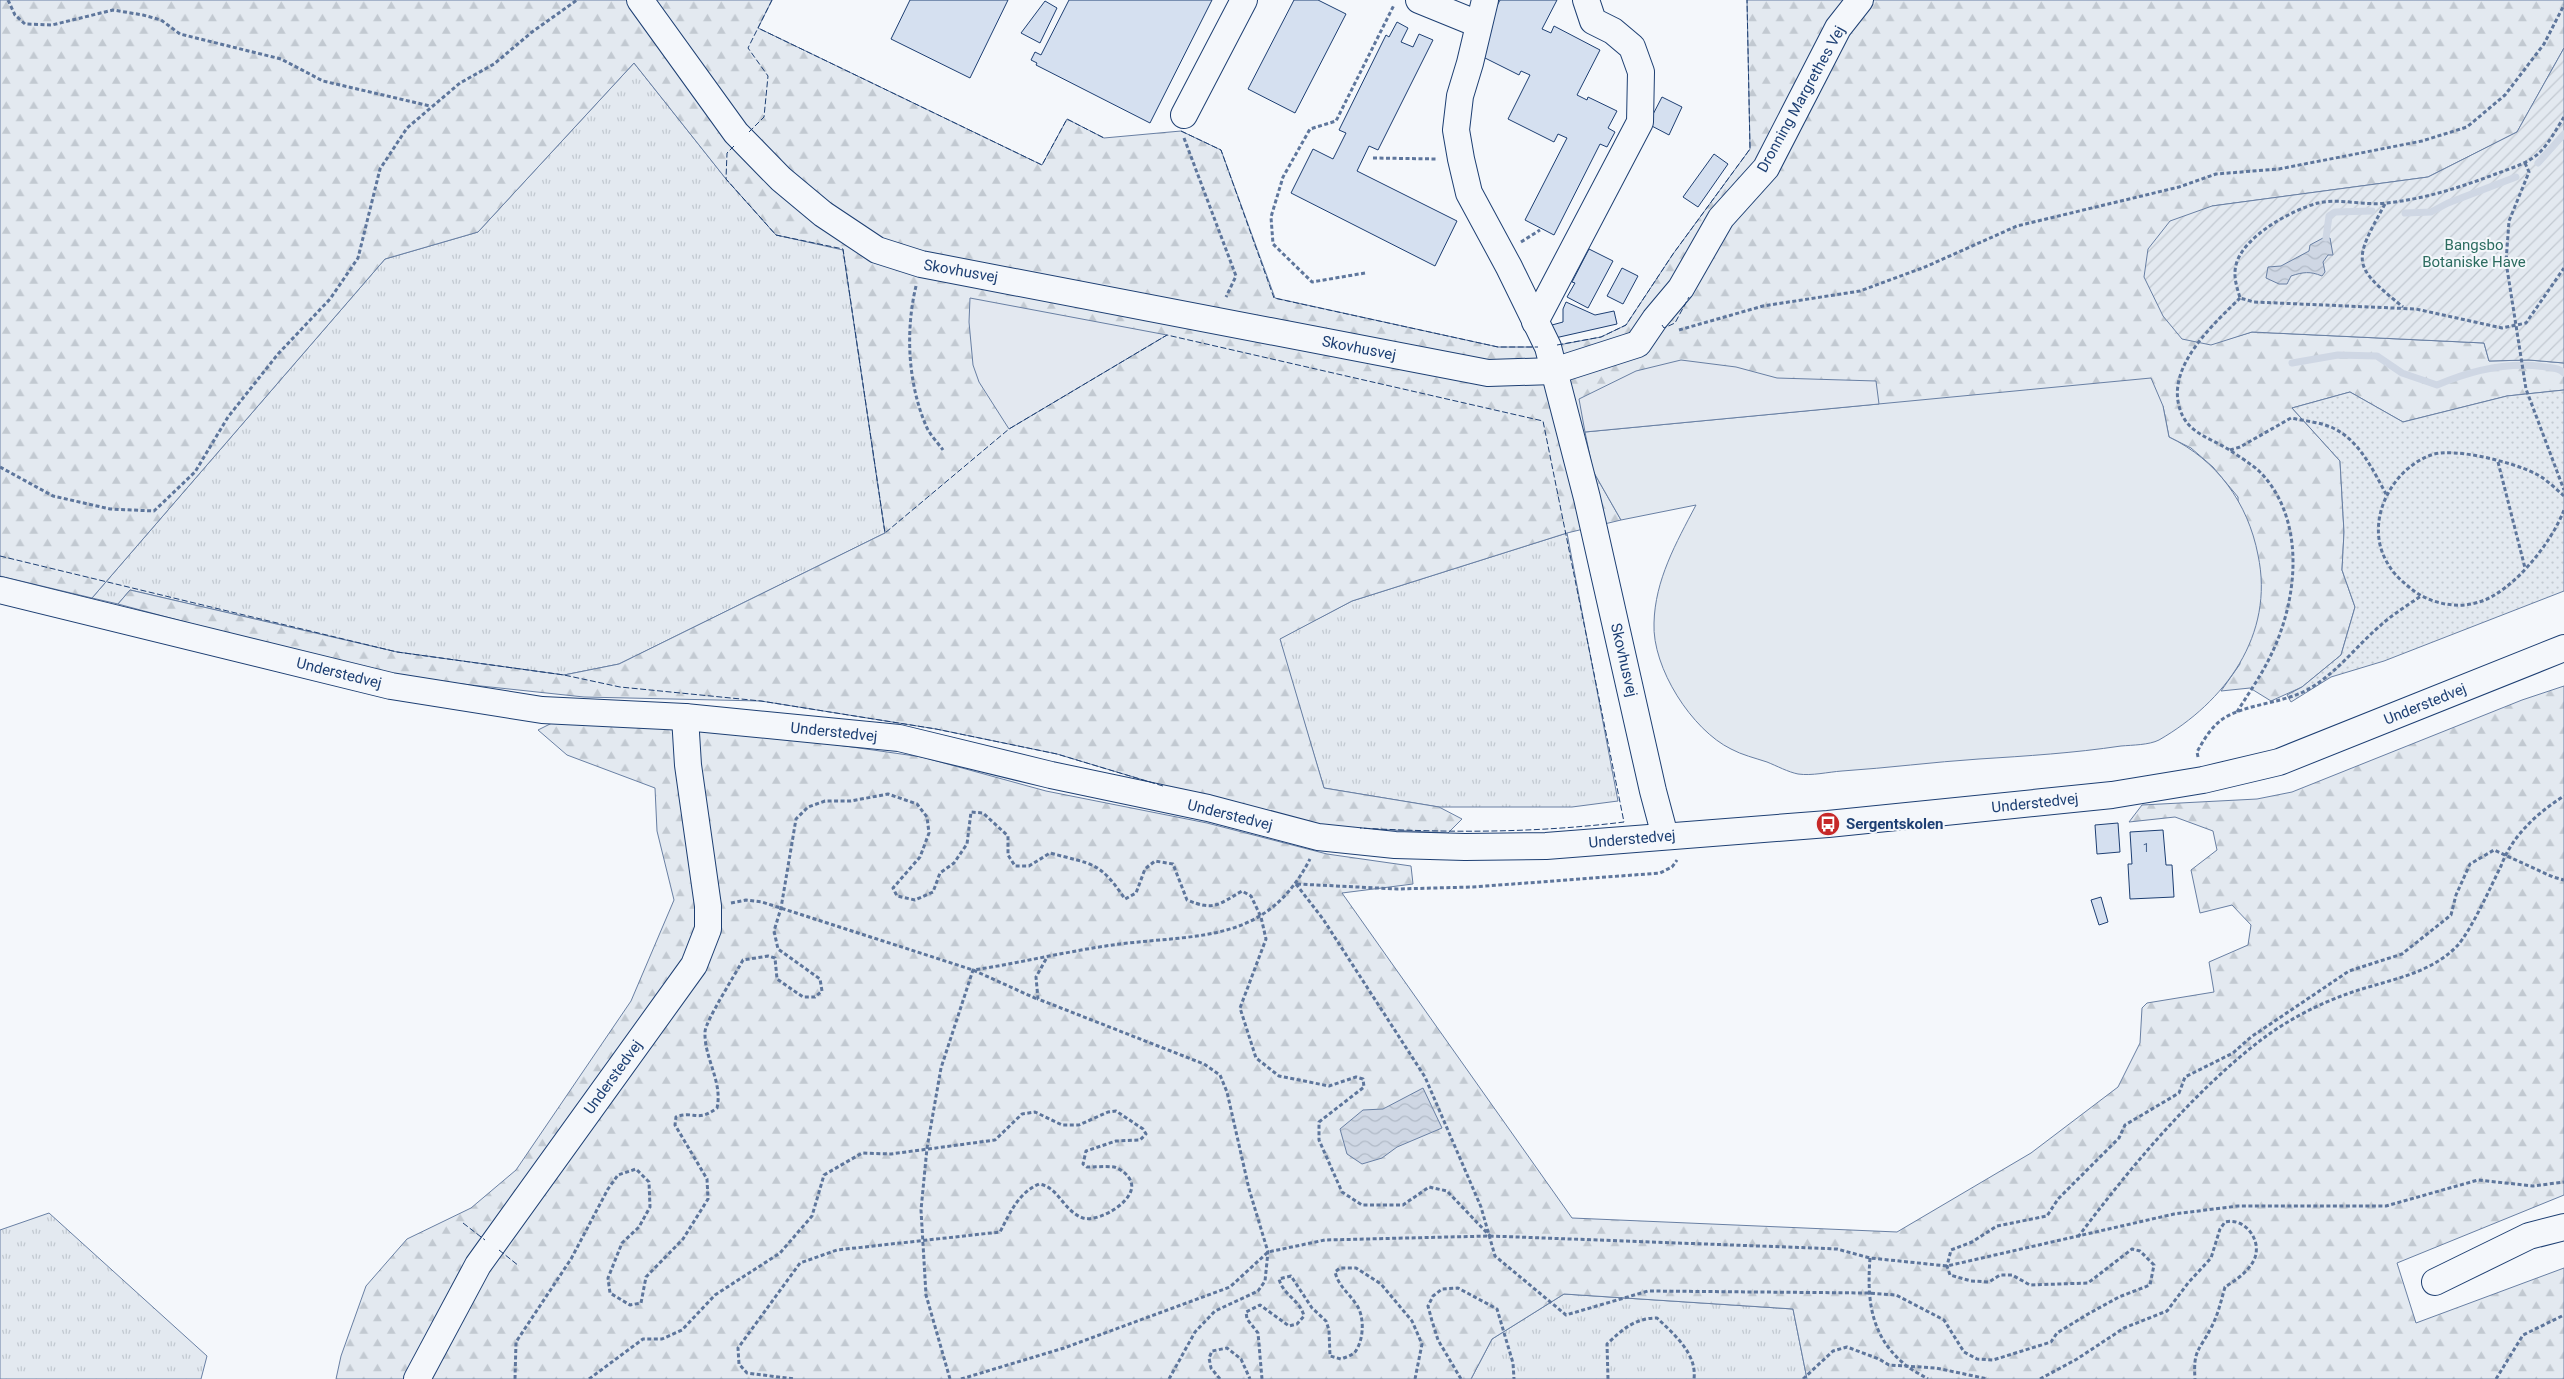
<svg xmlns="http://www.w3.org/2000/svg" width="2564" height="1379" font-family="Roboto,sans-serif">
	<defs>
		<pattern id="grass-tufts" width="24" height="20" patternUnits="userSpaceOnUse" patternTransform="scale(1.25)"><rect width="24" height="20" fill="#e3e9f0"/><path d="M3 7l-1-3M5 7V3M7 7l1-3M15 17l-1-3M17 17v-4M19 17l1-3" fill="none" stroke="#c2c9d1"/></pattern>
		<pattern id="forest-firs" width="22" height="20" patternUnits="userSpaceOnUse" patternTransform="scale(1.25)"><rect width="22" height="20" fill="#e3e9f0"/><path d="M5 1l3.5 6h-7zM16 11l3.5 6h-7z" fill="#c2c9d1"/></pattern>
		<pattern id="park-dots" width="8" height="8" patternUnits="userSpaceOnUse" patternTransform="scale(1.25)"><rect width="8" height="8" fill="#e3e9f0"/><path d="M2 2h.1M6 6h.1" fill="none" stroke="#c2c9d1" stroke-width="1.8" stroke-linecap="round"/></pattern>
		<pattern id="garden-furrows" width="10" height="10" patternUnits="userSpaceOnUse" patternTransform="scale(1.25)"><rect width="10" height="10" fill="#e3e9f0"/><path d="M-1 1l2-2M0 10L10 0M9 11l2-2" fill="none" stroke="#c2c9d1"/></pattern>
		<pattern id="water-waves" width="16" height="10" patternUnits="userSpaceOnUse" patternTransform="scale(1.25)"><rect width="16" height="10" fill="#cfd7e4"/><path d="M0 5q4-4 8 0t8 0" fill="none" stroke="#b1bac7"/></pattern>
	</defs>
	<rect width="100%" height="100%" fill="#f4f7fb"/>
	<g fill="url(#grass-tufts)" stroke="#687fa3">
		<polygon points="634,63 726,179 776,235 843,249 885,533 619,664 564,675 397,652 130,590 118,604 92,598 385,259 478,232"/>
		<polygon points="1567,533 1618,801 1572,807 1439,807 1324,788 1279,639 1352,601"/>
		<polygon points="49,1213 207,1356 201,1379 0,1379 0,1230"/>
		<polygon points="1564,1294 1793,1309 1807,1379 1471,1379 1492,1339"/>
	</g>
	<g fill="url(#forest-firs)" stroke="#687fa3">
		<polygon points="0,0 772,0 758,28 1042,165 1067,119 1104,138 1181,131 1221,150 1275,298 1498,347 1548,347 1601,337 1626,325 1673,254 1750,149 1747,0 2564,0 2564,48 2517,132 2428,177 2212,206 2211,344 2252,332 2484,343 2489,361 2529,360 2564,363 2564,390 2507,396 2403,422 2350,392 2292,408 2340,461 2344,532 2342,570 2355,607 2341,655 2302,687 2271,701 2250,688 2221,691 2240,664 2238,497 2213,467 2191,448 2169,437 2163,406 1593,471 1621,520 1567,533 1352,601 1280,639 1324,788 1439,807 1462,819 1448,833 1315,826 1220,803 1057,754 936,729 761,701 584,697 387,676 118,604 130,590 397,652 564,675 619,664 885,533 843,250 776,235 726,179 634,63 478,232 385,259 92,598 0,576"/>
		<polygon points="2564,686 2564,1195 2397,1263 2416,1323 2564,1268 2564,1379 1807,1379 1793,1309 1564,1294 1492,1339 1471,1379 336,1379 341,1356 366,1286 407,1239 471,1208 516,1170 631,1001 674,900 657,831 655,788 567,755 538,730 558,720 761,734 922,757 1046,791 1207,823 1327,854 1411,866 1413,884 1342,893 1572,1218 1897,1232 2031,1153 2118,1087 2140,1043 2142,1008 2147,1003 2214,992 2209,962 2248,945 2251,925 2232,905 2200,913 2191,870 2217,850 2213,831 2175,817 2129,822 2142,805 2257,799 2292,792 2522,700"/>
	</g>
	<polygon fill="url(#park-dots)" stroke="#687fa3" points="2564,390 2564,591 2384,661 2331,677 2291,702 2287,695 2302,687 2341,655 2355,607 2342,570 2344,532 2340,461 2292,408 2350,392 2403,422 2507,396"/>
	<polygon fill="url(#garden-furrows)" stroke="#687fa3" points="2564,48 2564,363 2529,360 2489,361 2484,343 2252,332 2211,345 2182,339 2163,316 2144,277 2148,249 2170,221 2212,206 2428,177 2517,132"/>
	<path fill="#e3e9f0" stroke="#687fa3" d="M 2151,378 L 2163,406 L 2169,437 C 2217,460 2248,503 2258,555 C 2275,635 2225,702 2159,740 C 2149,745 2133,745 2121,746 C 2074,753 2027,756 1979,759 C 1933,762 1888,768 1842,771 C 1828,772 1812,776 1798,774 C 1788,772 1777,766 1767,762 C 1755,758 1742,755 1731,749 C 1692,730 1652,668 1654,623 C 1655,580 1676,543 1696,505 L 1621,520 L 1593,471 L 1585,432 Z"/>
	<g fill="#e3e8f0" stroke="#687fa3">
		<polygon points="970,298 1167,335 1009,429 979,382 973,365 969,322"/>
		<polygon points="1681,360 1736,367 1777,378 1876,381 1879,404 1585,432 1579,399 1636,371"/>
	</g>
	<g fill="url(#water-waves)" stroke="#687fa3">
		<path d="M 2323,238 L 2330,238 L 2333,255 L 2328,255 L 2323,262 L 2325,272 L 2322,276 C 2310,271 2303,272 2291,276 L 2287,284 L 2279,284 L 2266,278 L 2268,267 L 2281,266 L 2309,251 L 2310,245 Z"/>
		<polygon points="1423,1088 1442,1128 1397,1147 1382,1158 1362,1164 1347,1154 1340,1129 1363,1110 1383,1109"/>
	</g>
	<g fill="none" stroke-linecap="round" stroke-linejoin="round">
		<g stroke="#cfd7e4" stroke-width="7">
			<polyline points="2538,163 2564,134"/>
			<polyline points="2405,213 2431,212 2448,203 2516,177"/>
			<polyline points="2326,238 2329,216 2335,212 2372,211"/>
			<path d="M 2292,363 L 2338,355 L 2377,356 L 2402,373 L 2437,385 C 2472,370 2508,361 2546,367 C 2553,368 2559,368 2564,373"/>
		</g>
	</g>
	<g fill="#d5e0f0" stroke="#1d3f73">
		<polygon points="910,0 1008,0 970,78 891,39"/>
		<polygon points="1069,0 1212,0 1150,123 1036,65 1037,63 1031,60 1035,52 1041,55"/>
		<polygon points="1294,0 1318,0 1346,14 1295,113 1248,89"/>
		<polygon points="1500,0 1557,0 1542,29 1551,33 1554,26 1600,50 1577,95 1587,100 1588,97 1617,111 1608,128 1615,132 1607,147 1600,144 1554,235 1525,220 1567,138 1558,134 1554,142 1508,119 1530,75 1521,71 1519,75 1473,52"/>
		<polygon points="1045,1 1057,8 1040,43 1021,33"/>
		<polygon points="1397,22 1408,28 1401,42 1413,47 1419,34 1433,40 1378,150 1369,146 1357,171 1457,221 1435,266 1291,193 1313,149 1333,159 1346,133 1339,130 1386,35 1389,37"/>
		<polygon points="1662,97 1682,107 1669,135 1648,124"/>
		<polygon points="1714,154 1728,164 1698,207 1683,197"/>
		<polygon points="1589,249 1613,261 1588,308 1567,297 1575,283 1572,282"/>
		<polygon points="1622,268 1638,276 1623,304 1607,296"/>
		<polygon points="1566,302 1595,315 1614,311 1617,324 1555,338 1552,325 1563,322 1563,309"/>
		<polygon points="2118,823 2120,852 2097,854 2095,825"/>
		<polygon points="2163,830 2166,865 2172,865 2174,897 2130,899 2128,864 2132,864 2130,832"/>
		<polygon points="2101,897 2108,922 2099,925 2091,900"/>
	</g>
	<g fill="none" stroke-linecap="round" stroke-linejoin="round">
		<g stroke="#1d3f73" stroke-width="28">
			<g id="minor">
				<polyline points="640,0 736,133 781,179 823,214 877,250 921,264 1488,373 1554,371 1638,344 1655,319 1681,288 1721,218 1766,168 1838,28 1860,0"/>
				<polyline points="1419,0 1478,24"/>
				<polyline points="1485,0 1470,63 1460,96 1456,130 1461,159 1469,193 1509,267 1548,347 1587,498 1653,791 1665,836"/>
				<polyline points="1184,115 1244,0"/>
				<polyline points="1535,322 1640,122 1641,72 1632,47 1613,31 1593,21 1586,0"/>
				<polyline points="0,590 391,686 542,710 685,717 899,738 1051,775 1208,808 1318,837 1395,845 1465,847 1546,846 1828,824 2112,795 2203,780 2279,762 2564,648"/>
				<polyline points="2435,1282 2529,1236 2564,1227"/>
				<polyline points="417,1379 478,1265 694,965 708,929 708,906 688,765 685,717"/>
			</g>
		</g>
		<g stroke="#5e769c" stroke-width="3" stroke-dasharray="4 2.5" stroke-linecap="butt">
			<polyline points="8,0 15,15 25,24 52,25 113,10 143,15 161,20 180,34 281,59 323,81 430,106"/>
			<path d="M 2564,117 C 2557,128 2548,145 2538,154 C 2525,165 2508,169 2493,175 C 2458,188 2424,199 2387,203 C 2364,206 2342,198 2318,203 C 2292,210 2243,236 2236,265 C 2233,277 2237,287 2240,298 L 2254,302 L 2416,309 L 2502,328 L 2526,323 L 2564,268"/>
			<polyline points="1184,138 1236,276 1226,297"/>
			<polyline points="1373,158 1438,159"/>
			<polyline points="2525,163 2529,172 2509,221 2506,262 2526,389 2564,490"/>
			<path d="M 2385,204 C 2353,262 2351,265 2403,307"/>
			<polyline points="1521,242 1540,230"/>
			<polyline points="1365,273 1312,282 1273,244 1271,217 1283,177 1310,129 1336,121 1394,5"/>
			<path d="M 916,286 C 905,332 908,385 927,428 C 931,436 938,443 943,450"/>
			<polyline points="1679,330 1763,306 1860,291 1925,267 2017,226 2179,187 2216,174 2279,169 2422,141 2467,127 2505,95 2544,44 2564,5"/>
			<path d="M 2230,450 L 2240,447 L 2291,418 C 2305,421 2320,422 2333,428 C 2359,440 2373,470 2386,494"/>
			<polyline points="2498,462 2525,568"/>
			<polyline points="0,467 53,496 110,509 154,511 195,472 228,417 278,354 330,299 358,258 380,169 407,128 460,83 494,64 532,32 577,0"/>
			<path d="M 2564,496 C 2555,488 2545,478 2534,473 C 2512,462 2454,447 2431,455 C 2390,470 2363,524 2388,564 C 2394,575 2404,583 2414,591 C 2432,604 2458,609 2479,602 C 2513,592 2552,542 2564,510"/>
			<path d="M 2237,712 C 2248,694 2261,676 2270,657 C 2298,601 2307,519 2259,471 C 2251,464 2240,457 2231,451 C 2210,437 2186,434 2179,406 C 2168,364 2215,323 2240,298"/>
			<path d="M 2198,757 L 2197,752 C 2203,741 2210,729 2220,721 C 2240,705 2278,704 2303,692 C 2334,677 2355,647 2381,625 C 2393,614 2408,605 2421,596"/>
			<polyline points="1296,884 1323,919 1425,1077 1481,1207 1495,1256 1566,1315 1648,1291 1867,1293 1896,1295 1944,1320 1964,1352 1977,1359 1993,1360 2051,1342 2057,1333 2088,1314 2119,1297 2150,1285 2154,1265 2140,1251 2132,1249 2088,1283 2030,1285 2012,1275 2000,1275 1989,1282 1971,1281 1950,1275 1947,1266 1951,1250 1972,1242 1997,1226 2047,1216 2058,1199 2119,1138 2125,1125 2179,1093 2185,1077 2233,1053 2251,1037 2349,971 2402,954 2451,915 2456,895 2470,864 2494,850 2553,877 2564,880"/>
			<polyline points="1297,884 1397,889 1473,887 1660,873 1672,867 1677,860"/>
			<polyline points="731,903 746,900 762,902 973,970 1037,999"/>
			<polyline points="1046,959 1036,977 1038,999 1204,1064 1220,1075 1227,1092 1249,1189 1268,1252 1265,1281 1258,1291 1215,1311 1195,1332 1169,1379"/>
			<path d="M 2078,1237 C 2129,1169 2193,1092 2261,1040 C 2286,1021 2318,1004 2347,994 C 2385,980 2428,976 2457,946 C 2471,931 2491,886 2501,866 C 2512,836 2537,813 2564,796"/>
			<path d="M 1870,1258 C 1867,1298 1870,1334 1902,1362 C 1909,1369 1920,1374 1928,1379"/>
			<path d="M 515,1379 L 516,1342 L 571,1259 L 608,1189 L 618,1175 L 636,1169 L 649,1182 L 650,1207 L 639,1227 L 622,1243 L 608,1278 L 610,1293 L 630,1305 L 641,1303 L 646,1277 L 683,1239 L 708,1199 L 707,1179 L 675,1125 L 676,1117 C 694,1110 697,1123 717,1108 C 723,1082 704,1058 705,1032 C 705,1022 736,973 743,960 L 768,956 L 775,958 L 777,979 L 803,997 L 815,997 L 822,991 L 820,979 L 778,949 L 774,931 L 781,908 L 796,819 L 808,807 L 825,801 L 851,801 L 888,794 L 917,804 L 927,817 L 929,833 L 920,857 L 893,888 L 897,896 L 915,900 L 933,892 L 940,873 L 954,863 L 967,844 L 971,812 L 983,813 L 1008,836 L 1008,855 L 1015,866 L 1029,866 L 1050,853 C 1094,865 1099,861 1125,899 L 1136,893 L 1145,869 L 1155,861 L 1173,864 L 1187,900 C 1214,911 1218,905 1242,891 L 1251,896 L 1261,917 L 1266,939 L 1240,1008 L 1256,1058 L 1279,1076 L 1329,1086 L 1356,1077 L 1363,1079 L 1364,1087 L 1319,1122 L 1319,1140 L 1342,1192 L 1362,1205 L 1403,1205 L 1429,1187 L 1447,1191 L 1490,1236"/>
			<path d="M 589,1379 L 643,1339 L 662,1339 L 682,1330 L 715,1295 L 780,1253 L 812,1216 L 824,1175 L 862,1153 L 891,1154 L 995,1140 L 1022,1114 L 1035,1112 L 1062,1125 L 1079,1125 L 1108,1112 L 1116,1111 L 1143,1129 L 1146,1134 L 1140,1140 L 1116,1141 L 1086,1151 L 1083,1164 L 1087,1167 C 1096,1167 1105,1166 1114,1167 C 1119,1168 1126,1173 1129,1178 C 1143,1197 1100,1223 1083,1218 C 1063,1211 1059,1187 1039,1184 C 1018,1193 1010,1213 1000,1232 L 837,1250 L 800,1263 L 738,1348 L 739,1364 L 747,1373 L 794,1379"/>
			<path d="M 950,1379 L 926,1295 L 921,1210 L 927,1148 L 941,1068 L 973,970 C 1021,963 1072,950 1120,944 C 1201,934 1267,943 1310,859"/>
			<polyline points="961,1379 1064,1348 1230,1287 1268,1252 1325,1240 1490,1236 1786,1247 1837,1249 1870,1258 1947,1266 2174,1214 2238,1206 2386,1206 2478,1180 2533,1186 2564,1182"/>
			<polyline points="1220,1379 1211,1368 1209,1358 1212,1351 1227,1348 1241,1359 1250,1379"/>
			<path d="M 1262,1379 L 1258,1333 L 1247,1319 L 1246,1312 L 1260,1305 L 1289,1326 L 1297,1324 L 1304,1316 C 1300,1300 1283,1295 1279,1279 L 1291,1276 L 1312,1308 L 1326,1321 L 1329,1330 L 1330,1356 L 1341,1359 C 1346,1357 1351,1356 1355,1352 C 1364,1340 1365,1316 1356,1304 C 1348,1292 1339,1287 1335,1272 L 1340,1268 L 1356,1268 L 1381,1284 L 1412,1321 L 1422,1344 L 1415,1379"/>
			<polyline points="1461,1379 1438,1340 1432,1321 1428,1306 1433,1296 1442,1289 1458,1288 1497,1309 1513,1363 1514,1379"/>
			<path d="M 1608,1379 L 1607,1344 C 1623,1329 1635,1318 1657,1318 C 1675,1335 1697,1354 1694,1379"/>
			<polyline points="1803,1379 1833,1351 1847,1347 1879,1359 1889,1365 1936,1368 1988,1379"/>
			<path d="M 2040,1379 L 2077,1359 L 2124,1328 L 2167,1311 L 2188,1283 L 2211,1258 L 2220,1229 L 2225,1222 C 2245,1217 2263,1241 2254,1260 C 2248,1272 2236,1280 2225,1287 C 2221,1301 2218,1315 2211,1328 C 2199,1351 2193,1350 2195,1379"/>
			<polyline points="2496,1379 2523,1335 2564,1315"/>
		</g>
		<use href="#minor" stroke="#f4f7fb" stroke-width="26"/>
		<g stroke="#1d3f73" stroke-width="1" stroke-dasharray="6 2.5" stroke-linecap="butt">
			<polyline points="772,0 758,28 1042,165 1067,119 1104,138"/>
			<polyline points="1181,131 1221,150 1274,298 1498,347 1538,347"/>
			<polyline points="749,132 764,117 768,76 748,48 758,28"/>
			<path d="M 734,146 L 727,153 L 726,179 L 776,235 L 843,249 L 885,533 L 1009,429 L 1167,335 L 1543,421 L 1624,822 C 1535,833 1450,833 1360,828"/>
			<polyline points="1662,325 1664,328 1675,323 1689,297"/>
			<polyline points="1557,345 1601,337 1626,325 1673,254 1750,149 1747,0"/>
			<polyline points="0,556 397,652 564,675 620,687 761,701 936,729 1057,754 1163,786"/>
			<polyline points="463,1223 485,1240"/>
			<polyline points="499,1250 519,1266"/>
		</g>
	</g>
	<defs>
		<g id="bus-disc" transform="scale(1.25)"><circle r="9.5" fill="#c62828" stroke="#f4f7fb"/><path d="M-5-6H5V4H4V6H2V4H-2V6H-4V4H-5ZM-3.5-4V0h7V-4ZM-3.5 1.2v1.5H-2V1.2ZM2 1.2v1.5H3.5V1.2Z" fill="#fff"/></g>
	</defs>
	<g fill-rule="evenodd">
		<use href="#bus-disc" x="1828" y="824"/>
	</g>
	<g text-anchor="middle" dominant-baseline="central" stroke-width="4" stroke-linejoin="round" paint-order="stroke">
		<g font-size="12" fill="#4b6792">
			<text x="2146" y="848">1</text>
		</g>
		<g font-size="15" fill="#1d3f73" stroke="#f4f7fb">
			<text transform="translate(1801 99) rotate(-61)">Dronning Margrethes Vej</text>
			<text transform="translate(961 271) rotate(10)">Skovhusvej</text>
			<text transform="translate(1359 348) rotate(11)">Skovhusvej</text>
			<text transform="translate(1624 660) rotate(77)">Skovhusvej</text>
			<text transform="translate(339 673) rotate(14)">Understedvej</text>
			<text transform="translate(2425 704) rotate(-22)">Understedvej</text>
			<text transform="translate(834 732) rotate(6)">Understedvej</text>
			<text transform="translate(2035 803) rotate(-6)">Understedvej</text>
			<text transform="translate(1230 815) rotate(14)">Understedvej</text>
			<text transform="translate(1632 839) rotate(-5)">Understedvej</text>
			<text transform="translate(613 1077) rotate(-54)">Understedvej</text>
		</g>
		<g font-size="15" fill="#2c6c60" stroke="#f4f7fb">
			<text x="2474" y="245">Bangsbo<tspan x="2474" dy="17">Botaniske Have</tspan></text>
		</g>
		<g font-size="15" font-weight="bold" fill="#1d3f73" stroke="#f4f7fb" text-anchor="start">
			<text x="1846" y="824">Sergentskolen</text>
		</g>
	</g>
</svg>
